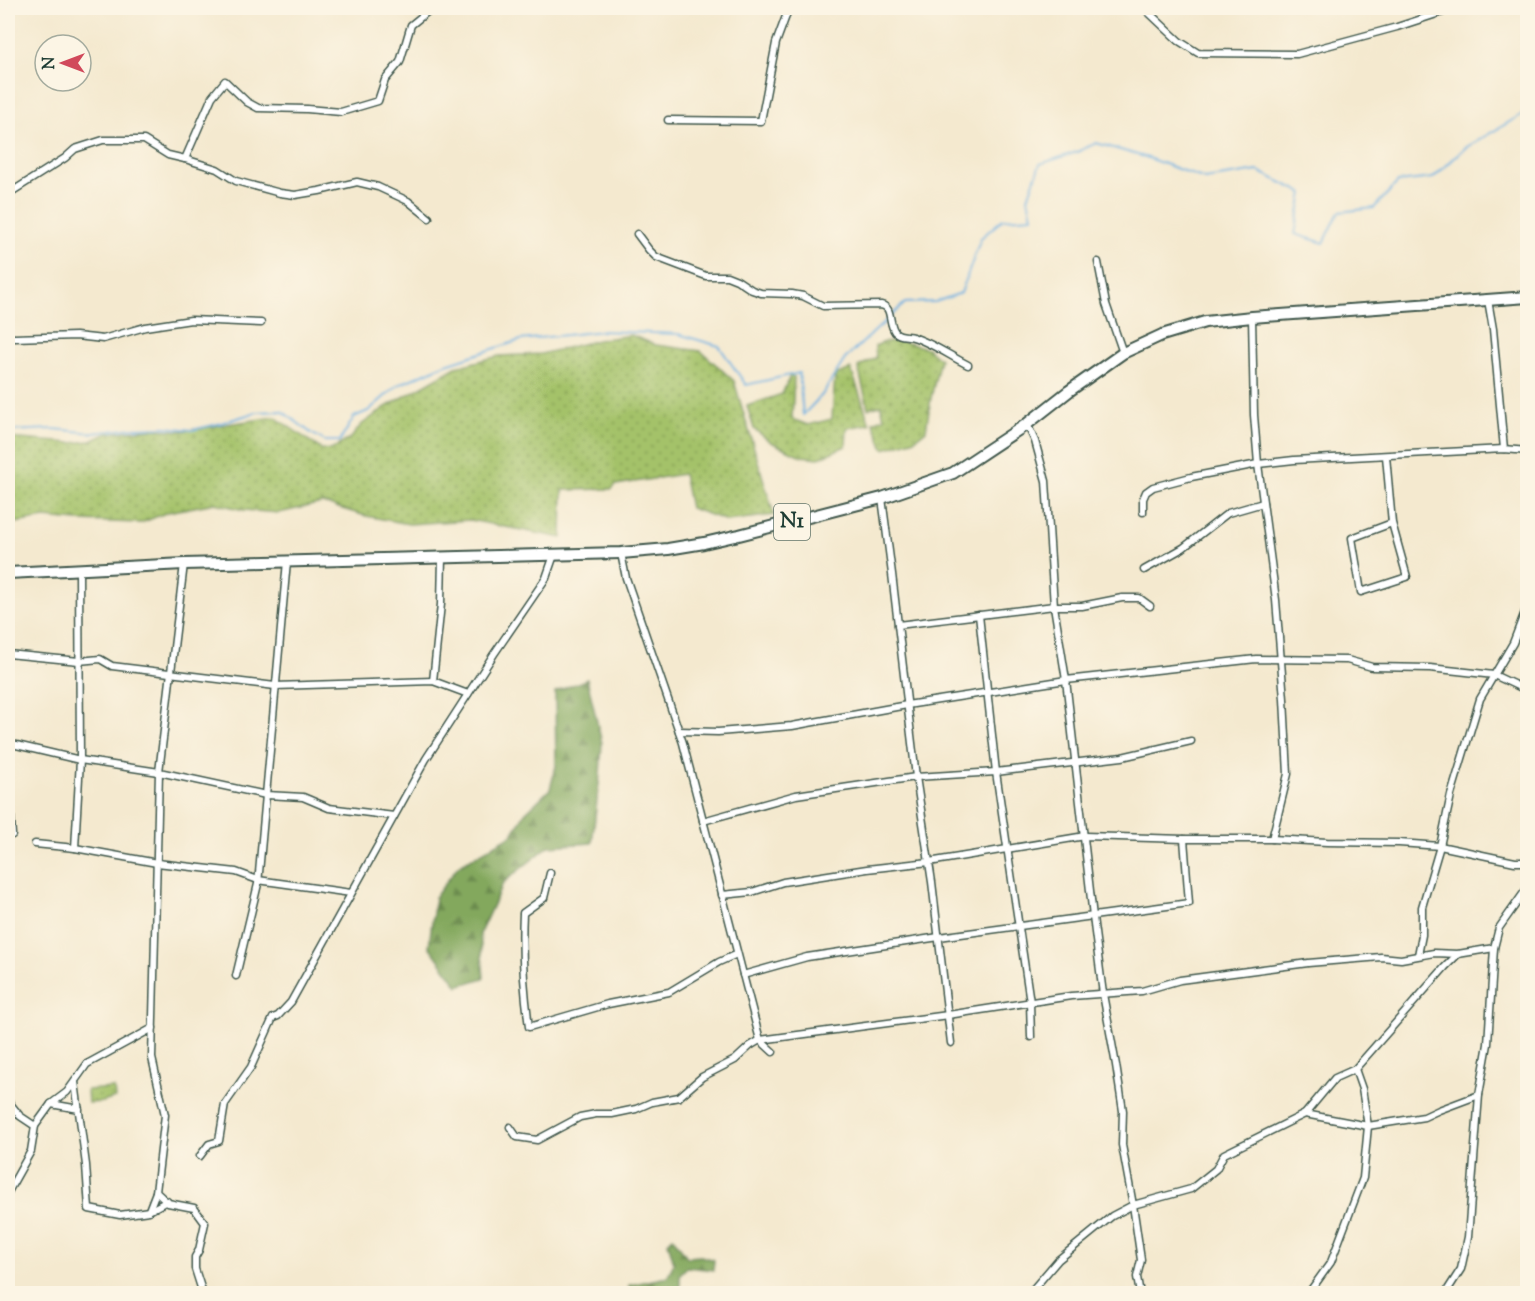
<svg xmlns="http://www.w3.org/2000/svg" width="1535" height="1301" font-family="'Sorts Mill Goudy',serif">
	<defs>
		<pattern id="forest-firs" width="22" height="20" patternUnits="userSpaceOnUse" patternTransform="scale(1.5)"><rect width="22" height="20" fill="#83a85d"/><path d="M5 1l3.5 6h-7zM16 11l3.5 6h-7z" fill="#6b8a4e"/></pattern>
		<pattern id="garden-dots" width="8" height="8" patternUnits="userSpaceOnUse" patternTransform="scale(1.5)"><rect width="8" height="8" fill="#a4c269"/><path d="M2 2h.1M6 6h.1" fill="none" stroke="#859f57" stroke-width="1.8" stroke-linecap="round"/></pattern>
	</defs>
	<rect width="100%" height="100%" fill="#fcf5e5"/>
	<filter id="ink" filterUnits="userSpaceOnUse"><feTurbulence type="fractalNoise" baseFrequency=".0167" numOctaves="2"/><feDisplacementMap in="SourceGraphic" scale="12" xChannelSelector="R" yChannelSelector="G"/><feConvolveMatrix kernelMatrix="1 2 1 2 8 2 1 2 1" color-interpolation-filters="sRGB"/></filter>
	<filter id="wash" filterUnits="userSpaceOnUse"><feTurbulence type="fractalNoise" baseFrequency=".008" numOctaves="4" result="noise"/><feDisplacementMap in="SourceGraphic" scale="24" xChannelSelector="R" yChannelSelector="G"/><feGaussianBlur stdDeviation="1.35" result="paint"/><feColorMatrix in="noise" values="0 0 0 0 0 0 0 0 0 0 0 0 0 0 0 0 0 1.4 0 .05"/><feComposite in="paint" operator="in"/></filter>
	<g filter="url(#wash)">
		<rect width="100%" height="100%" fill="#f4e9cf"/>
		<g fill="url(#forest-firs)" stroke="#517248" stroke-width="1.5">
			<polygon points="587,679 602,743 600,775 592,843 549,846 503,883 480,933 484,978 458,986 429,946 435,897 458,866 512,835 525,813 550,789 556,766 555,692"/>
			<polygon points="673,1237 687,1257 701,1256 714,1260 713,1270 687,1267 680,1274 680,1293 683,1293 629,1293 629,1285 667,1277 674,1263 668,1242"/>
		</g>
		<g fill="url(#garden-dots)" stroke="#62804e" stroke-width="1.5">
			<polygon points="631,335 656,345 701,351 734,381 774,515 727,521 690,508 683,474 616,485 612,489 563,490 562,538 470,520 409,524 366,516 322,503 279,513 244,510 215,503 168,512 141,523 78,521 45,518 8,524 8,438 71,443 91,441 108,433 153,429 182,431 275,417 321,449 331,450 351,438 361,425 386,407 456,367 499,356 541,354 598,340"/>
			<polygon points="899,341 927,348 940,359 931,398 926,430 915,439 884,449 873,422 884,418 881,405 868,408 858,367 876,358 875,346 884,342"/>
			<polygon points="851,369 870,424 847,428 846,446 819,458 801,456 771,442 754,429 747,406 782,394 790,376 794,377 792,419 808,425 832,419 835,375"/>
			<polygon points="114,1088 115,1098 103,1102 88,1103 87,1090"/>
		</g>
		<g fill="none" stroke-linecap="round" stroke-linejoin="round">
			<polyline stroke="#6cafe1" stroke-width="2" points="8,431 54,429 93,433 134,428 166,427 192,430 218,424 257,412 282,411 311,433 325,441 340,441 354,417 368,411 398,385 446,364 521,340 602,331 678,334 719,346 746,385 799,373 803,415 822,395 845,359 905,303 935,302 961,293 981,238 1003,219 1032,217 1028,198 1040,164 1077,152 1096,143 1148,158 1205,179 1258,171 1303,193 1295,234 1324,243 1339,212 1374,208 1398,182 1433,178 1465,148 1528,111"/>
		</g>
	</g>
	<g filter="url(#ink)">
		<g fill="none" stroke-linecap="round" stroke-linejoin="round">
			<g stroke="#3f574b" stroke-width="9">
				<g id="street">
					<polyline points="1144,8 1179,41 1198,53 1297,54 1397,27 1455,8"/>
					<polyline points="668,120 761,121 776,43 786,16 787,8"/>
					<polyline points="185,159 212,97 225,81 247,102 258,108 307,109 341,112 378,101 385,80 400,62 411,25 427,12 437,8"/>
					<polyline points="8,194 65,158 75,149 103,140 144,140 168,155 185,159 217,169 236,181 280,193 295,195 319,191 357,182 378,187 408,201 429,218"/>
					<path d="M 637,234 L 649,250 L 656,257 L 706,276 L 727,276 L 737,280 L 752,290 L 761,293 L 792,294 L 803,296 L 823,306 L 881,305 C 893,307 888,323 895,332 C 900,337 907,335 913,337 C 932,343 950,356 968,365"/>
					<polyline points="1098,262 1106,304 1123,353"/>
					<polyline points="1488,300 1493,329 1504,449"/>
					<polyline points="1252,317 1254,415 1258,464 1276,600 1284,699 1288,774 1272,839"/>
					<polyline points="8,337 14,338 76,336 103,339 145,327 191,320 261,323"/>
					<polyline points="1027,424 1035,441 1046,481 1054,606 1066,680 1093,917 1103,994 1116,1065 1123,1111 1122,1145 1133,1205 1141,1260 1137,1277 1140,1294"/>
					<polyline points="1386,456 1392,523 1407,577 1361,592 1352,538 1392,523"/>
					<polyline points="882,498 892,574 916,777 932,882 951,1043"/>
					<polyline points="1143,512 1143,499 1146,492 1153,487 1191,477 1258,464 1294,460 1504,449 1528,451"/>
					<polyline points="621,553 626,578 683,743 760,1040 773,1052"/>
					<polyline points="184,564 159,772 152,1058 165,1115 156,1192 168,1203 194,1208 205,1223 199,1250 195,1257 195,1269 203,1294"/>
					<polyline points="1144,570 1183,548 1228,513 1263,503"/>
					<polyline points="979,615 996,772 1030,1002 1031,1037"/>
					<polyline points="898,625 1054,606 1082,606 1122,598 1139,598 1150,606"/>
					<polyline points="8,654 79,661 100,659 112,666 275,686 433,681 468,694"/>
					<polyline points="433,681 441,604 442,557"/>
					<polyline points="679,731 718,732 792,726 907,705 1066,680 1256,659 1347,660 1372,667 1430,668 1494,675 1528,691"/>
					<polyline points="8,743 80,760 159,772 266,795 303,797 329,808 394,816"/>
					<polyline points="8,770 12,835"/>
					<polyline points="703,821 796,795 916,777 996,772 1122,757 1191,741"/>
					<polyline points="35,844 75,848 157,863 236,872 258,880 351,893"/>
					<polyline points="75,848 80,760 79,569"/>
					<path d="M 550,873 L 544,898 L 523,913 C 521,951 524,989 529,1027 L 608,1004 L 669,992 L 719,962 L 737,954"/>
					<polyline points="722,895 752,892 783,882 867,869 929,862 1085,836 1184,839 1272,839 1327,842 1399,843 1440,846 1515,862 1528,862"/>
					<polyline points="1418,955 1422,935 1422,907 1440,846 1451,795 1480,699 1513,643 1528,604"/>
					<polyline points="743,975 807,957 939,937 1189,903 1184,839"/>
					<polyline points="236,976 258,884 287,561"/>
					<polyline points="75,1082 86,1165 89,1209 120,1215 149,1211 167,1201"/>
					<polyline points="8,1101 20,1116 35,1126"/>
					<polyline points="51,1104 79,1109"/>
					<polyline points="1305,1114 1368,1126 1424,1117 1439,1110 1479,1095"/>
					<polyline points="510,1127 517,1137 537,1140 580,1117 596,1114 612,1114 636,1109 652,1102 679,1097 702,1077 735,1060 750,1046 760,1040 948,1015 1071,996 1142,991 1180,980 1308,963 1381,957 1401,959 1434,953 1458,954 1494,948"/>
					<polyline points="200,1156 209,1144 219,1141 225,1104 251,1067 273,1018 278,1016 291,1002 426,759 494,654 546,578 554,555"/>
					<polyline points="8,1192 31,1151 35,1126 51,1104 67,1092 87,1064 153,1028"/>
					<polyline points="149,1210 156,1192"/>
					<polyline points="1029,1294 1058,1260 1112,1216 1133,1205 1191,1189 1216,1169 1224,1154 1305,1114 1335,1078 1355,1069 1445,967 1458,954"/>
					<polyline points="1308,1294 1331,1262 1363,1178 1368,1126 1362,1089 1355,1069"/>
					<polyline points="1445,1294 1461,1269 1468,1237 1479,1095 1488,1044 1494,948 1499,928 1528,887"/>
				</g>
			</g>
			<g stroke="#3f574b" stroke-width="14">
				<polyline id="highway" points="8,573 184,564 621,553 668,549 704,543 739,535 882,498 953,473 1027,424 1069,391 1123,353 1162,335 1205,322 1252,317 1528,297"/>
			</g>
			<use href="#street" stroke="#fff" stroke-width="6"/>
			<use href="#highway" stroke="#fff" stroke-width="10"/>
		</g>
	</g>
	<g text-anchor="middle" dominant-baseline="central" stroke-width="4.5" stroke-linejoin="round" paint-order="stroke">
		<rect fill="#fcf5e5" stroke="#617469" stroke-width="1.5" x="774" y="504" width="36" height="36" rx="4.5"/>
		<g font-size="21" font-weight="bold" fill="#1f3d34">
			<text x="792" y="522">N1</text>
		</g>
	</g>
	<rect width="1535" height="1301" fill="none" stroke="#fcf5e5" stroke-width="30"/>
	<g transform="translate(63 63) rotate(270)"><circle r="28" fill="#fcf5e5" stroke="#a4ab9e" stroke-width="1.5"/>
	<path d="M0-4.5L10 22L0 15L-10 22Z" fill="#d1495b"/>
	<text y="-9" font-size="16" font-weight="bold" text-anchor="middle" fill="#1f3d34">N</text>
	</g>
</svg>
